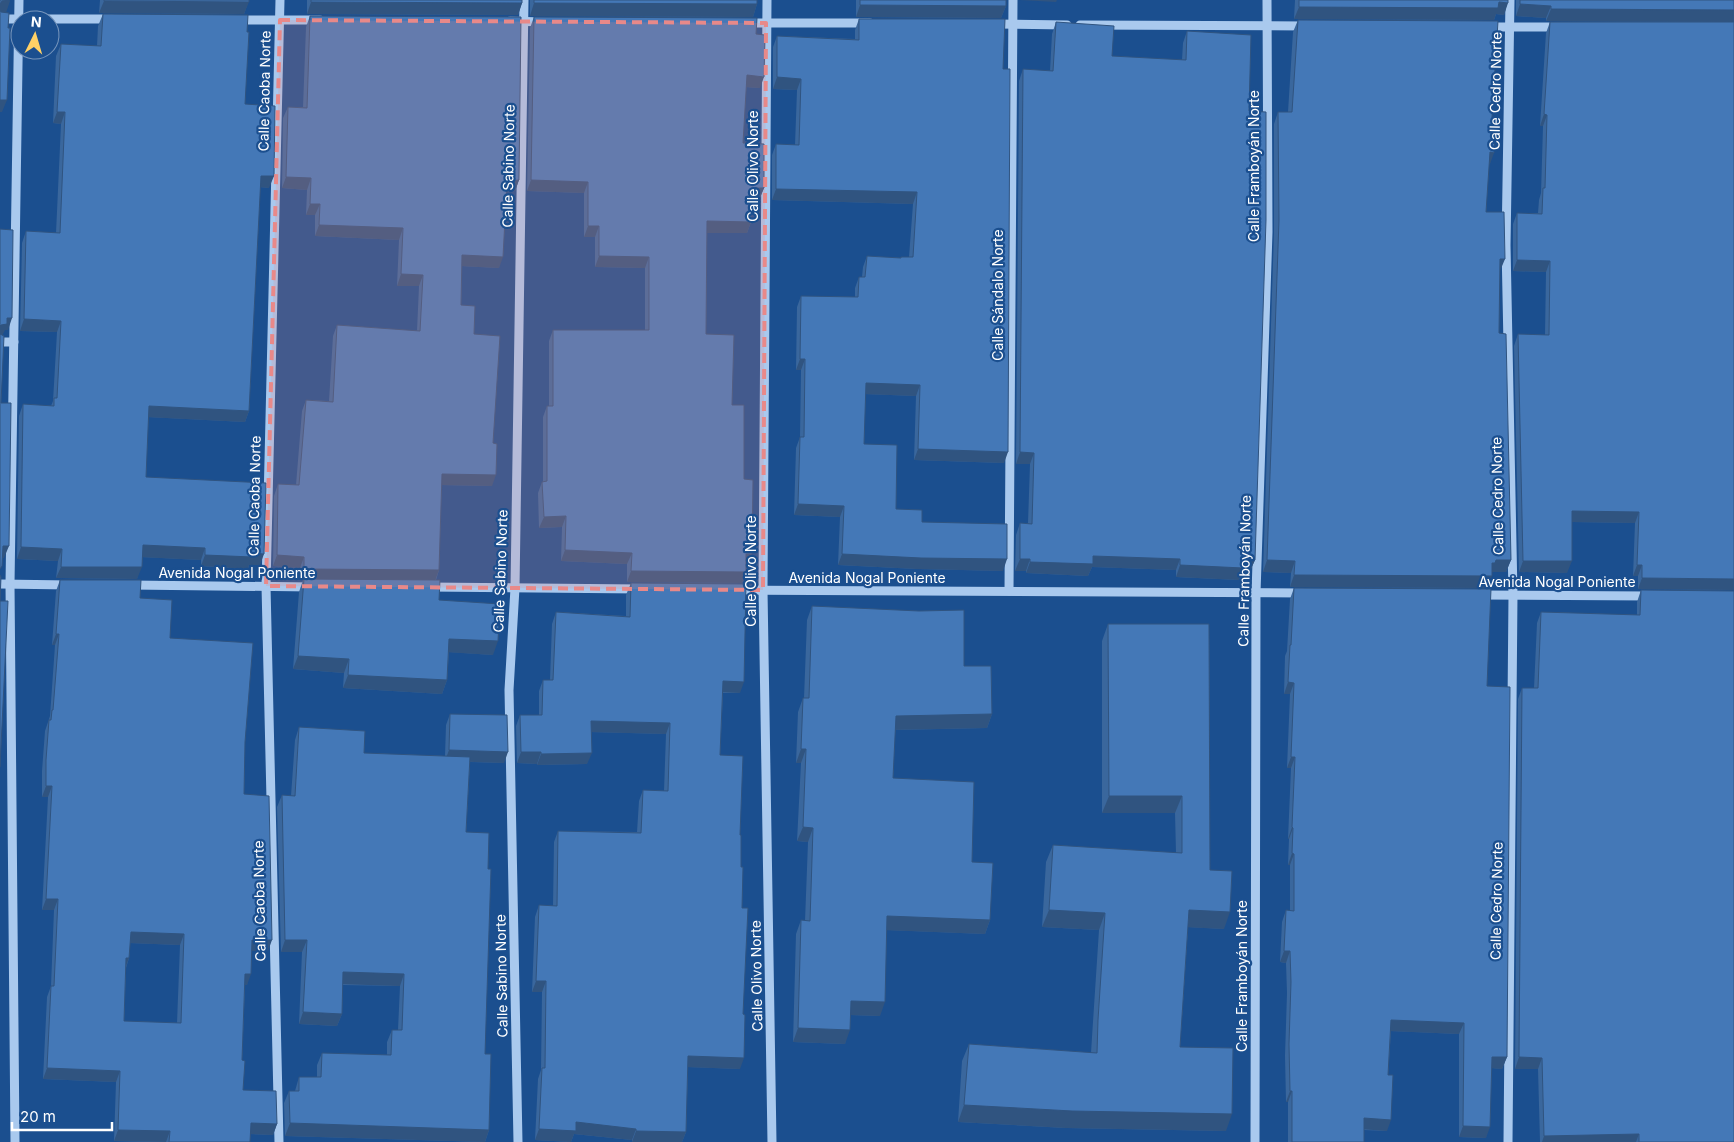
<svg xmlns="http://www.w3.org/2000/svg" width="1734" height="1142" font-family="Inter,sans-serif">
	<rect width="100%" height="100%" fill="#1b4f8f"/>
	<g fill="none" stroke-linecap="round" stroke-linejoin="round">
		<g stroke="#a9c9ee" stroke-width="9">
			<polyline points="767,0 763,590 772,1142"/>
			<polyline points="0,19 112,19"/>
			<polyline points="238,20 320,20"/>
			<polyline points="510,21 542,22"/>
			<polyline points="745,23 870,23"/>
			<polyline points="995,24 1067,25"/>
			<polyline points="1080,25 1307,26"/>
			<polyline points="1485,27 1560,27"/>
			<polyline points="0,342 14,342"/>
			<polyline points="0,584 70,585"/>
			<polyline points="130,585 312,587"/>
			<polyline points="428,587 640,589"/>
			<polyline points="735,590 1302,593"/>
			<polyline points="1009,591 1013,0"/>
			<polyline points="1480,595 1650,596"/>
			<polyline points="15,1142 10,584 19,0"/>
			<polyline points="279,1142 266,586 280,0"/>
			<polyline points="518,1142 509,690 515,588 524,0"/>
			<polyline points="1255,1142 1256,593 1268,232 1267,0"/>
			<polyline points="1508,1142 1513,595 1506,245 1510,0"/>
		</g>
	</g>
	<g fill="#3a679d" fill-rule="evenodd">
		<polygon points="100,0 249,0 244,14 99,13"/>
		<polygon points="307,0 522,0 522,3 518,15 307,14"/>
		<polygon points="530,0 757,0 757,4 753,17 530,16"/>
		<polygon points="856,0 1006,0 1006,6 1001,18 856,17"/>
		<polygon points="1295,0 1508,0 1504,15 1496,14 1494,20 1294,19"/>
		<polygon points="1516,0 1734,0 1734,590 1638,589 1638,576 1633,576 1635,523 1572,522 1567,573 1519,572 1514,346 1518,334 1545,335 1546,272 1513,271 1513,224 1517,213 1538,213 1539,200 1541,193 1543,126 1540,126 1546,33 1550,22 1716,22 1546,21 1546,18 1516,16"/>
		<polygon points="103,14 245,104 269,188 260,187 249,411 245,422 148,417 146,477 260,565 249,565 248,569 201,566 201,560 142,557 137,579 56,578 58,561 17,559 19,416 23,404 51,406 53,401 57,332 20,331 22,243 26,231 56,233 61,124 53,123 56,56 61,44 97,46 98,26"/>
		<polygon points="310,16 519,180 515,191 506,192 499,268 462,266 461,305 474,334 493,443 492,486 441,485 439,570 436,580 439,600 493,655 449,652 447,680 442,694 343,688 344,673 293,669 299,592 303,580 300,580 300,568 273,566 274,496 278,484 296,485 302,411 306,400 329,401 333,336 337,325 417,331 419,286 397,286 399,240 315,236 315,215 306,215 307,190 282,188 283,118 288,107 303,107 306,27"/>
		<polygon points="534,17 756,34 760,88 746,87 743,143 764,188 759,200 751,199 751,222 747,233 707,233 706,334 732,405 744,479 748,565 746,565 746,572 742,583 627,582 627,564 561,561 562,527 539,528 538,493 542,482 543,482 543,417 547,406 549,406 549,341 553,330 645,330 645,268 595,267 595,237 584,237 584,193 527,191 530,28"/>
		<polygon points="859,19 1003,69 1004,463 914,460 916,396 865,394 864,444 896,509 922,522 1003,571 917,569 838,565 840,517 794,515 796,448 800,437 801,370 796,370 797,307 801,296 855,297 855,288 859,277 862,277 863,267 867,256 900,258 901,257 909,257 913,204 772,200 772,155 776,144 795,145 797,90 773,89 773,47 777,36 855,39 855,30"/>
		<polygon points="1298,20 1492,117 1490,164 1489,164 1486,212 1500,271 1499,333 1511,560 1506,572 1492,572 1487,588 1290,587 1291,573 1263,572 1274,232 1274,124 1278,112 1288,112 1293,32"/>
		<polygon points="1056,22 1112,56 1182,60 1183,43 1187,31 1249,111 1255,560 1250,571 1242,571 1239,580 1176,577 1176,570 1092,567 1088,576 1026,573 1026,571 1015,571 1016,535 1020,523 1028,523 1030,464 1016,464 1019,81 1023,69 1050,71 1052,34"/>
		<path d="M 60,580 L 140,598 L 170,638 L 245,742 L 244,794 L 268,951 L 252,951 L 247,985 L 245,985 L 242,1060 L 243,1090 L 277,1124 L 273,1135 L 250,1134 L 250,1142 L 154,1142 L 114,1141 L 116,1082 L 43,1079 L 47,997 L 51,986 L 54,910 L 42,910 L 48,797 L 42,797 L 42,771 L 45,731 L 50,716 L 55,645 L 52,645 L 56,591 ZM 130,943 L 180,945 L 177,1023 L 124,1021 L 126,968 L 129,958 Z"/>
		<polygon points="631,583 740,693 723,693 720,755 740,835 742,908 740,1069 688,1067 686,1132 682,1142 632,1142 632,1140 574,1134 571,1142 535,1140 538,1079 541,1070 542,992 532,992 535,917 539,905 553,906 554,842 558,831 637,832 639,801 643,790 664,791 666,734 591,732 587,764 537,765 537,764 517,763 516,726 520,715 539,715 539,691 543,680 550,680 552,624 556,612 626,616 626,595"/>
		<polygon points="1294,588 1487,686 1507,1057 1502,1069 1492,1068 1486,1138 1459,1137 1459,1034 1391,1031 1388,1075 1387,1131 1364,1130 1364,1142 1288,1142 1288,1102 1286,1102 1285,1056 1287,993 1286,963 1280,962 1282,922 1286,910 1290,911 1290,865 1288,865 1289,839 1288,839 1291,768 1287,768 1290,694 1284,694 1285,656 1287,651 1290,599"/>
		<polygon points="1641,590 1734,1142 1540,1142 1538,1069 1515,1069 1518,699 1522,688 1534,688 1537,623 1541,612 1637,615 1637,602"/>
		<polygon points="812,606 964,666 992,714 987,728 895,730 893,778 972,862 990,920 985,934 887,930 880,1016 851,1015 845,1044 793,1042 796,934 801,920 805,921 808,842 797,841 801,763 796,763 798,712 803,698 804,698 807,620"/>
		<polygon points="1108,624 1209,624 1210,870 1224,929 1188,927 1180,1047 1226,1131 1066,1128 958,1122 962,1061 969,1044 1091,1053 1092,1037 1099,930 1042,927 1046,862 1053,845 1176,853 1175,813 1102,813 1102,641"/>
		<polygon points="450,714 504,763 470,762 466,832 485,1054 489,1130 485,1142 285,1136 284,1103 289,1091 295,1091 299,1077 317,1077 317,1065 322,1053 387,1055 387,1042 392,1030 398,1030 400,986 342,985 342,1014 337,1026 299,1024 302,952 281,952 277,807 282,795 291,796 295,740 299,727 364,753 445,756 446,725"/>
	</g>
	<g fill="#305480">
		<polygon points="1019,0 1057,0 1056,2"/>
		<polygon points="2,1 10,1 6,13 0,13 0,4"/>
		<polygon points="104,1 249,2 244,14 99,13"/>
		<polygon points="311,2 522,3 518,15 307,14"/>
		<polygon points="1499,2 1508,3 1504,15 1496,14 1494,20 1294,19 1299,7"/>
		<polygon points="534,3 757,4 753,17 530,16"/>
		<polygon points="1520,4 1551,6 1546,18 1516,16"/>
		<polygon points="860,5 1006,6 1001,18 856,17"/>
		<polygon points="1551,9 1734,10 1734,22 1546,21"/>
		<polygon points="747,75 764,77 760,88 743,87"/>
		<polygon points="777,77 801,79 797,90 773,89"/>
		<polygon points="0,100 7,100 2,112 0,112"/>
		<polygon points="57,112 65,112 61,124 53,123"/>
		<polygon points="1544,114 1547,115 1543,126 1540,126"/>
		<polygon points="1490,152 1494,153 1490,164 1485,164"/>
		<polygon points="261,176 274,176 269,188 257,187"/>
		<polygon points="286,177 311,178 307,190 282,188"/>
		<polygon points="519,180 515,191 503,192 507,181"/>
		<polygon points="531,180 588,182 584,193 527,191"/>
		<polygon points="751,188 764,188 759,200 747,199"/>
		<polygon points="776,189 917,192 913,204 772,200"/>
		<polygon points="310,204 320,204 315,215 306,215"/>
		<polygon points="707,221 751,222 747,233 702,233"/>
		<polygon points="319,225 403,228 399,240 315,236"/>
		<polygon points="588,226 599,226 595,237 584,237"/>
		<polygon points="462,255 503,257 499,268 458,266"/>
		<polygon points="599,256 649,257 645,268 595,267"/>
		<polygon points="1500,259 1505,259 1500,271"/>
		<polygon points="1517,260 1550,261 1546,272 1513,271"/>
		<polygon points="401,274 423,275 419,286 397,286"/>
		<polygon points="7,318 12,318 8,330 5,330 2,336 0,336 0,326"/>
		<polygon points="24,319 61,321 57,332 20,331"/>
		<polygon points="800,359 805,359 801,370 796,370"/>
		<polygon points="866,383 920,385 916,396 862,394"/>
		<polygon points="149,406 249,411 245,422 145,417"/>
		<polygon points="918,449 1008,452 1004,463 914,460"/>
		<polygon points="1020,452 1034,453 1030,464 1016,464"/>
		<polygon points="442,474 496,475 492,486 437,485"/>
		<polygon points="798,504 844,506 840,517 794,515"/>
		<polygon points="1572,511 1639,512 1635,523 1568,522"/>
		<polygon points="566,516 562,527 539,528 544,517"/>
		<polygon points="143,545 205,548 201,560 138,557"/>
		<polygon points="3,546 9,546 4,558 0,558"/>
		<polygon points="21,547 62,549 58,561 17,559"/>
		<polygon points="565,550 632,553 627,564 561,561"/>
		<polygon points="252,553 264,554 260,565 249,565 248,569 201,566 205,555"/>
		<polygon points="746,554 752,554 748,565 742,565"/>
		<polygon points="842,554 1007,559 1003,571 917,569 838,565"/>
		<polygon points="277,555 304,557 300,568 273,566"/>
		<polygon points="1093,556 1180,559 1176,570 1092,567 1088,576 1026,573 1030,562"/>
		<polygon points="1020,559 1030,559 1026,571 1015,571"/>
		<polygon points="1243,559 1255,560 1250,571 1242,571 1239,580 1176,577 1180,565"/>
		<polygon points="1267,560 1295,561 1291,573 1263,572"/>
		<polygon points="1496,560 1511,560 1506,572 1492,572 1492,563"/>
		<polygon points="1523,561 1572,561 1567,573 1519,572"/>
		<polygon points="1637,565 1642,565 1638,576 1633,576"/>
		<polygon points="61,567 142,567 137,579 56,578"/>
		<polygon points="304,569 439,570 435,581 300,580"/>
		<polygon points="631,571 746,572 742,583 627,582"/>
		<polygon points="1294,575 1492,576 1487,588 1290,587"/>
		<polygon points="1642,578 1734,579 1734,590 1638,589"/>
		<polygon points="56,634 59,634 55,645 52,645"/>
		<polygon points="449,639 498,641 493,655 444,652"/>
		<polygon points="298,656 349,659 344,673 293,669"/>
		<polygon points="348,675 447,680 442,694 343,688"/>
		<polygon points="723,681 744,682 740,693 719,692"/>
		<polygon points="1288,682 1294,683 1290,694 1284,694"/>
		<polygon points="992,714 987,728 890,730 896,716"/>
		<polygon points="591,721 670,723 666,734 587,732"/>
		<polygon points="801,749 806,749 801,763 796,763"/>
		<polygon points="449,750 508,752 504,763 445,761"/>
		<polygon points="521,752 541,752 537,764 517,763"/>
		<polygon points="592,753 587,764 537,765 541,754"/>
		<polygon points="1291,757 1295,757 1291,768 1287,768"/>
		<polygon points="46,786 52,786 48,797 42,797"/>
		<polygon points="1109,796 1182,796 1175,813 1102,813"/>
		<polygon points="803,827 813,828 808,842 797,841"/>
		<polygon points="1292,827 1293,828 1289,839 1288,839"/>
		<polygon points="1292,853 1294,854 1290,865 1288,865"/>
		<polygon points="46,899 58,899 54,910 42,910"/>
		<polygon points="1049,910 1105,913 1099,930 1042,927"/>
		<polygon points="1189,910 1230,912 1224,929 1183,927"/>
		<polygon points="887,916 990,920 985,934 882,930"/>
		<polygon points="131,932 184,934 180,945 127,943"/>
		<polygon points="252,940 272,940 268,951 248,951"/>
		<polygon points="285,940 307,940 302,952 281,952"/>
		<polygon points="1284,951 1290,951 1286,963 1280,962"/>
		<polygon points="126,958 129,958 125,969"/>
		<polygon points="343,972 404,974 400,986 338,984"/>
		<polygon points="245,974 251,974 247,985 241,985"/>
		<polygon points="536,981 546,981 542,992 532,992"/>
		<polygon points="851,1001 885,1002 880,1016 846,1015"/>
		<polygon points="303,1012 342,1014 337,1026 299,1024"/>
		<polygon points="1391,1020 1464,1023 1459,1034 1387,1031"/>
		<polygon points="798,1028 850,1030 845,1044 793,1042"/>
		<polygon points="688,1056 744,1058 740,1069 684,1067"/>
		<polygon points="1492,1057 1507,1057 1502,1069 1488,1068"/>
		<polygon points="1519,1057 1542,1058 1538,1069 1515,1069"/>
		<polygon points="47,1068 120,1071 116,1082 43,1079"/>
		<polygon points="1290,1091 1292,1091 1288,1102 1286,1102"/>
		<polygon points="964,1105 1232,1114 1226,1131 1066,1128 958,1122"/>
		<polygon points="1364,1118 1391,1120 1387,1131 1360,1129"/>
		<polygon points="576,1122 636,1129 632,1140 574,1134 571,1142 535,1140 539,1129"/>
		<polygon points="251,1123 277,1124 273,1135 247,1134"/>
		<polygon points="290,1123 489,1130 485,1142 285,1136"/>
		<polygon points="1463,1126 1490,1127 1486,1138 1459,1137"/>
		<polygon points="118,1130 170,1131 166,1142 114,1141"/>
		<polygon points="636,1131 686,1132 682,1142 632,1142"/>
		<polygon points="1639,1134 1636,1142 1542,1142 1544,1136"/>
	</g>
	<g fill="#4478b7" stroke="#305480" fill-rule="evenodd">
		<polygon points="0,0 10,0 2,1 0,4"/>
		<polygon points="104,0 249,0 249,2 104,1"/>
		<polygon points="311,0 522,0 522,3 311,2"/>
		<polygon points="534,0 757,0 757,4 534,3"/>
		<polygon points="860,0 1006,0 1006,6 860,5"/>
		<polygon points="1299,0 1508,0 1508,3 1499,2 1498,8 1299,7"/>
		<polygon points="1520,0 1734,0 1734,10 1551,9 1551,6 1520,4"/>
		<polygon points="0,10 1,12 9,13 8,28 10,28 7,100 0,100 0,106"/>
		<polygon points="103,14 248,15 247,32 249,32 245,104 275,106 274,176 261,176 249,411 149,406 146,477 266,483 264,554 252,553 252,557 205,555 205,548 143,545 142,567 61,567 62,549 21,547 23,404 54,406 54,398 57,398 61,321 24,319 26,231 60,233 65,112 57,112 61,44 101,46"/>
		<polygon points="310,16 521,17 519,180 507,181 503,257 462,255 461,305 475,306 474,334 500,336 493,443 497,444 496,475 442,474 439,570 304,569 304,557 277,555 278,484 299,485 306,400 333,402 337,325 420,331 423,275 401,274 403,228 319,225 320,204 310,204 311,178 286,177 288,107 307,108"/>
		<polygon points="534,17 757,18 756,34 765,35 764,77 747,75 743,143 764,144 764,188 751,188 751,222 707,221 706,334 734,335 732,405 744,405 744,479 753,480 752,554 746,554 746,572 631,571 632,553 565,550 566,516 544,517 542,482 547,481 547,406 553,406 553,330 649,330 649,257 599,256 599,226 588,226 588,182 531,180"/>
		<polygon points="859,19 1005,19 1003,69 1010,69 1008,452 918,449 920,385 866,383 864,444 897,445 896,509 922,510 922,522 1007,524 1007,559 921,558 842,554 844,506 798,504 800,437 804,437 805,359 800,359 801,296 858,297 859,277 865,277 867,256 901,258 901,257 913,257 917,192 776,189 776,144 799,145 801,79 777,77 777,36 859,40"/>
		<polygon points="1298,20 1498,21 1492,117 1496,117 1494,153 1490,152 1486,212 1504,212 1505,259 1500,259 1499,333 1506,334 1511,560 1496,560 1495,563 1492,563 1492,576 1294,575 1295,561 1267,560 1279,220 1278,112 1292,112"/>
		<polygon points="1056,22 1114,26 1112,56 1186,60 1187,31 1251,35 1249,111 1266,112 1266,220 1255,560 1243,559 1243,568 1180,565 1180,559 1093,556 1093,564 1030,562 1030,559 1020,559 1020,523 1032,524 1034,453 1020,452 1023,69 1053,71"/>
		<polygon points="1550,22 1734,22 1734,579 1642,578 1642,565 1637,565 1639,512 1572,511 1572,561 1523,561 1518,334 1549,335 1550,261 1517,260 1517,213 1542,214 1543,188 1545,188 1547,115 1544,114"/>
		<polygon points="0,229 13,230 12,318 7,318 7,324 1,325 0,326"/>
		<polygon points="0,334 4,336 1,403 11,403 9,546 3,546 2,566 0,569"/>
		<polygon points="0,575 1,577 0,601 8,601 0,767"/>
		<polygon points="304,579 440,580 439,600 500,604 498,641 449,639 447,680 348,675 349,659 298,656"/>
		<path d="M 60,580 L 141,580 L 140,598 L 172,600 L 170,638 L 253,643 L 245,742 L 244,794 L 269,796 L 272,940 L 252,940 L 251,974 L 245,974 L 242,1060 L 245,1061 L 243,1090 L 276,1091 L 277,1124 L 251,1123 L 250,1142 L 169,1142 L 170,1131 L 118,1130 L 120,1071 L 47,1068 L 51,986 L 54,986 L 58,899 L 46,899 L 52,786 L 46,786 L 46,760 L 49,720 L 51,720 L 52,710 L 53,710 L 59,634 L 56,634 ZM 131,932 L 184,934 L 181,1023 L 124,1021 L 126,958 L 129,958 Z"/>
		<polygon points="631,583 746,584 744,682 723,681 720,755 743,756 740,835 741,835 741,867 743,867 742,908 748,908 743,1014 745,1015 744,1058 688,1056 686,1132 636,1131 636,1129 576,1122 576,1131 539,1129 542,1068 545,1068 546,981 536,981 539,905 557,906 558,831 641,833 643,790 668,791 670,723 591,721 592,753 541,754 541,752 521,752 520,715 542,715 543,680 553,680 556,612 630,617"/>
		<polygon points="1294,588 1491,589 1487,686 1510,687 1507,1057 1492,1057 1490,1127 1463,1126 1464,1023 1391,1020 1388,1075 1393,1075 1391,1120 1364,1118 1364,1142 1292,1142 1292,1091 1290,1091 1289,1044 1291,982 1290,951 1284,951 1286,910 1294,911 1294,854 1292,853 1293,828 1292,827 1295,757 1291,757 1294,683 1288,682 1290,645 1291,645"/>
		<polygon points="1641,590 1734,591 1734,1142 1639,1142 1639,1134 1544,1136 1542,1058 1519,1057 1522,688 1538,688 1541,612 1640,615"/>
		<polygon points="812,606 919,611 964,610 964,666 991,666 992,714 896,716 893,778 974,782 972,862 993,863 990,920 887,916 885,1002 851,1001 850,1030 798,1028 801,920 810,921 813,828 803,827 806,749 801,749 803,698 809,698"/>
		<polygon points="1108,624 1209,624 1210,870 1232,871 1230,912 1189,910 1180,1047 1233,1048 1232,1114 1072,1111 964,1105 969,1044 1097,1053 1098,1020 1105,913 1049,910 1053,845 1182,853 1182,796 1109,796"/>
		<polygon points="450,714 507,715 508,752 449,750"/>
		<polygon points="299,727 365,731 364,753 470,757 466,832 489,833 488,869 491,869 485,1054 491,1054 489,1130 290,1123 289,1091 299,1091 299,1077 321,1077 322,1053 391,1055 392,1030 402,1030 404,974 343,972 342,1014 303,1012 307,940 285,940 282,795 295,796"/>
	</g>
	<path fill="#e88989" fill-opacity="0.2" stroke="#e88989" stroke-width="4" stroke-dasharray="10 6" stroke-linejoin="round" d="M 280,20 L 766,23 L 763,590 L 266,586 Z"/>
	<g text-anchor="middle" dominant-baseline="central" stroke-width="4.5" stroke-linejoin="round" paint-order="stroke">
		<g font-size="14" fill="#fff" stroke="#1b4f8f">
			<text transform="translate(264 91) rotate(-89)">Calle Caoba Norte</text>
			<text transform="translate(1495 91) rotate(-89)">Calle Cedro Norte</text>
			<text transform="translate(508 166) rotate(-89)">Calle Sabino Norte</text>
			<text transform="translate(752 166) rotate(-90)">Calle Olivo Norte</text>
			<text transform="translate(1253 166) rotate(-90)">Calle Framboyán Norte</text>
			<text transform="translate(997 295) rotate(-90)">Calle Sándalo Norte</text>
			<text transform="translate(254 496) rotate(-89)">Calle Caoba Norte</text>
			<text transform="translate(1497 496) rotate(-91)">Calle Cedro Norte</text>
			<text transform="translate(500 571) rotate(-88)">Calle Sabino Norte</text>
			<text transform="translate(750 571) rotate(-90)">Calle Olivo Norte</text>
			<text transform="translate(1244 571) rotate(-89)">Calle Framboyán Norte</text>
			<text x="237" y="572">Avenida Nogal Poniente</text>
			<text x="867" y="577">Avenida Nogal Poniente</text>
			<text x="1557" y="581">Avenida Nogal Poniente</text>
			<text transform="translate(259 901) rotate(-91)">Calle Caoba Norte</text>
			<text transform="translate(1496 901) rotate(-89)">Calle Cedro Norte</text>
			<text transform="translate(501 976) rotate(-91)">Calle Sabino Norte</text>
			<text transform="translate(756 976) rotate(-91)">Calle Olivo Norte</text>
			<text transform="translate(1241 976) rotate(-90)">Calle Framboyán Norte</text>
		</g>
	</g>
	<g transform="translate(35 35) rotate(5)"><circle r="24" fill="#1b4f8f" stroke="#7695bc"/>
	<path d="M0-4L9 19L0 12L-9 19Z" fill="#ffd166"/>
	<text y="-8" font-size="14" font-weight="bold" text-anchor="middle" fill="#ffffff">N</text>
	</g>
	<path d="M12 1122v8h100v-8" fill="none" stroke="#ffffff" stroke-width="2.5"/>
	<text x="20" y="1122" font-size="15" fill="#ffffff" stroke="#1b4f8f" stroke-width="4" paint-order="stroke">20 m</text>
</svg>
